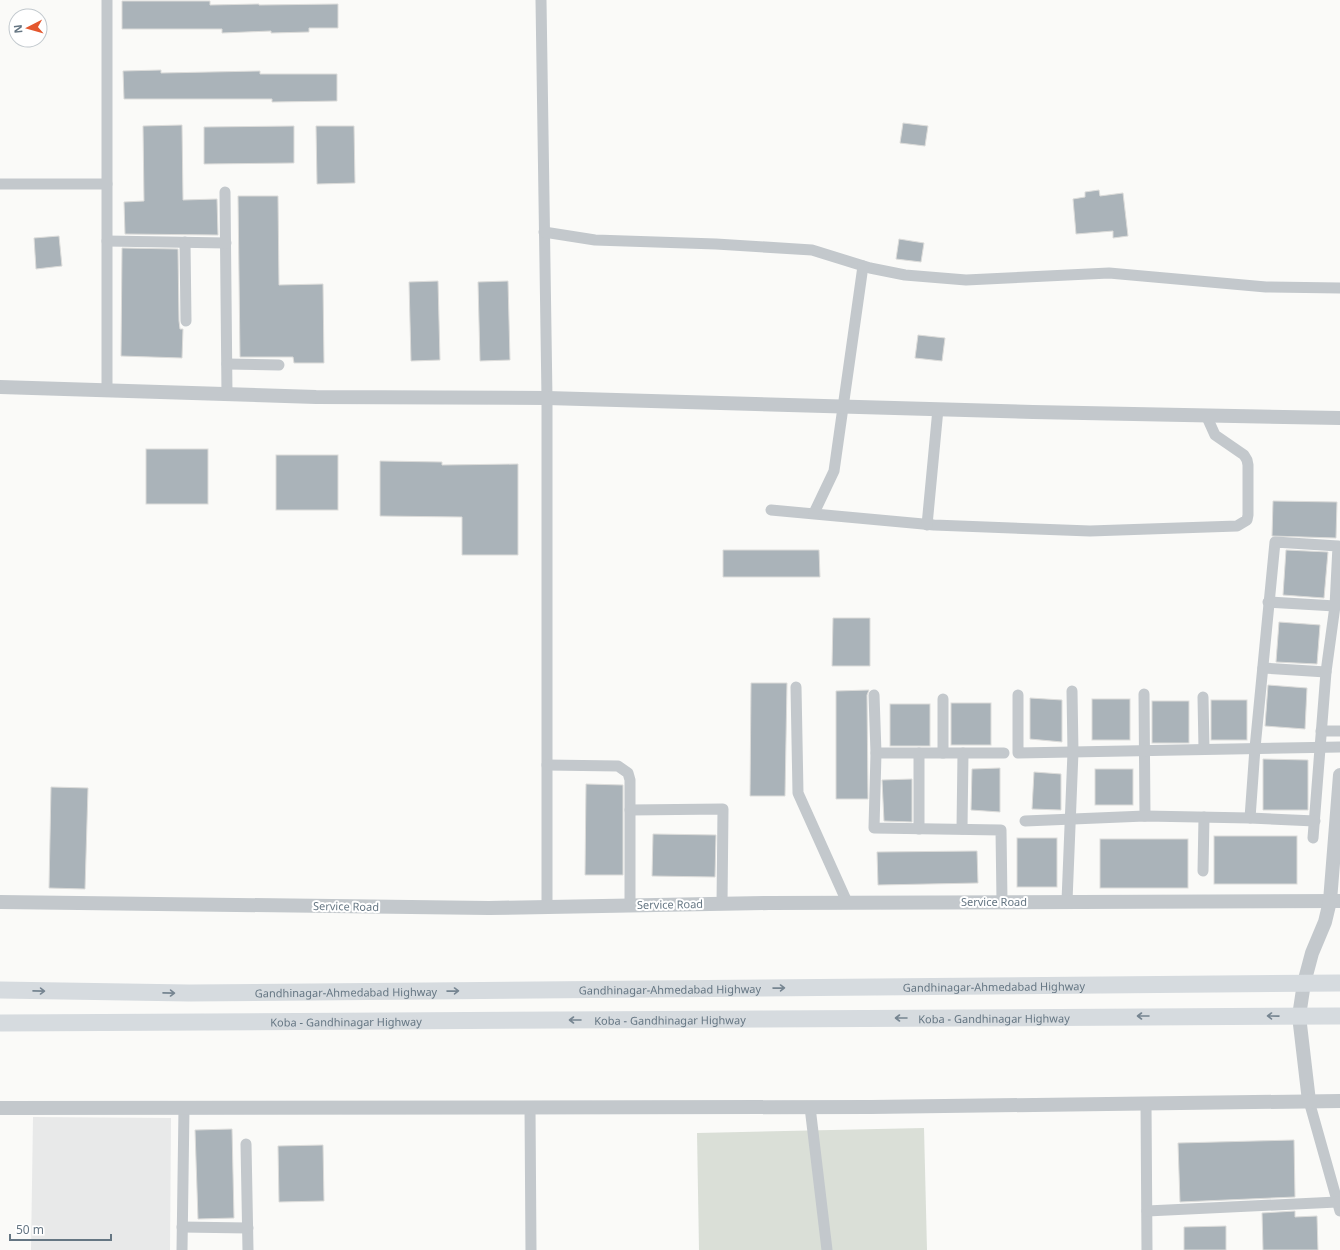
<svg xmlns="http://www.w3.org/2000/svg" width="1340" height="1250" font-family="'Noto Sans',sans-serif">
	<rect width="100%" height="100%" fill="#fafaf8"/>
	<polygon fill="#e8e9e9" points="33,1117 171,1118 170,1250 31,1250"/>
	<polygon fill="#dadfd7" points="924,1128 927,1250 699,1250 697,1133"/>
	<g fill="#aab3b9" stroke="#dcdcda">
		<polygon points="122,1 210,1 210,5 259,4 259,5 338,4 338,28 309,28 309,32 271,33 271,31 222,33 222,29 122,29"/>
		<polygon points="161,70 161,73 260,71 260,74 337,74 337,101 272,102 272,99 124,99 123,71"/>
		<polygon points="903,123 928,126 925,146 900,143"/>
		<polygon points="182,125 183,200 217,199 218,235 125,234 124,202 144,201 143,126"/>
		<polygon points="294,126 294,163 204,164 204,127"/>
		<polygon points="316,126 354,126 355,183 317,184"/>
		<polygon points="1099,190 1100,196 1123,193 1128,236 1113,238 1113,231 1076,234 1073,199 1085,197 1085,192"/>
		<polygon points="238,196 278,196 279,285 323,284 324,363 294,363 293,357 240,357"/>
		<polygon points="59,236 62,266 36,269 34,238"/>
		<polygon points="899,239 924,243 921,262 896,259"/>
		<polygon points="122,248 178,249 179,321 180,329 183,329 182,358 121,356"/>
		<polygon points="438,281 440,360 411,361 409,282"/>
		<polygon points="508,281 510,360 480,361 478,282"/>
		<polygon points="918,335 945,338 942,361 915,358"/>
		<rect x="146" y="449" width="62" height="55"/>
		<rect x="276" y="455" width="62" height="55"/>
		<polygon points="380,461 442,462 442,465 518,464 518,555 462,555 462,517 380,516"/>
		<polygon points="1273,501 1337,502 1336,538 1272,536"/>
		<polygon points="723,550 819,550 820,577 723,577"/>
		<polygon points="1286,550 1328,552 1324,598 1283,595"/>
		<polygon points="833,618 870,618 870,666 832,666"/>
		<polygon points="1279,622 1320,625 1317,664 1276,662"/>
		<polygon points="751,683 787,683 785,796 750,796"/>
		<polygon points="1268,685 1307,688 1305,729 1265,726"/>
		<polygon points="869,690 867,695 868,799 836,799 836,691"/>
		<polygon points="1030,698 1062,700 1062,742 1030,739"/>
		<rect x="1092" y="699" width="38" height="41"/>
		<rect x="1211" y="700" width="36" height="40"/>
		<rect x="1152" y="701" width="37" height="42"/>
		<rect x="951" y="703" width="40" height="42"/>
		<rect x="890" y="704" width="40" height="42"/>
		<polygon points="1263,759 1308,760 1308,810 1263,810"/>
		<polygon points="1000,768 1000,812 971,810 972,769"/>
		<rect x="1095" y="769" width="38" height="36"/>
		<polygon points="1034,772 1061,774 1061,810 1032,809"/>
		<polygon points="912,779 912,822 884,821 882,780"/>
		<polygon points="586,784 623,785 623,875 585,875"/>
		<polygon points="51,787 88,788 85,889 49,888"/>
		<polygon points="653,834 716,835 715,877 652,876"/>
		<rect x="1214" y="836" width="83" height="48"/>
		<rect x="1017" y="838" width="40" height="49"/>
		<rect x="1100" y="839" width="88" height="49"/>
		<polygon points="977,851 978,883 878,885 877,852"/>
		<polygon points="232,1129 234,1218 198,1219 195,1130"/>
		<polygon points="1294,1140 1295,1197 1180,1202 1178,1143"/>
		<polygon points="323,1145 324,1201 279,1202 278,1146"/>
		<polygon points="1295,1211 1295,1217 1317,1216 1318,1250 1263,1250 1262,1213"/>
		<polygon points="1226,1226 1226,1250 1184,1250 1184,1227"/>
	</g>
	<g fill="none" stroke-linecap="round" stroke-linejoin="round">
		<g stroke="#c3c8cc" stroke-width="11">
			<polyline points="541,0 547,398 547,906"/>
			<polyline points="0,184 107,184"/>
			<polyline points="225,192 227,394"/>
			<polyline points="544,232 595,240 716,244 812,250 870,268 905,275 966,280 1109,273 1266,287 1340,288"/>
			<polyline points="107,241 226,243"/>
			<polyline points="185,242 186,321"/>
			<polyline points="227,364 279,365"/>
			<polyline points="107,390 107,0"/>
			<polyline points="771,510 934,525 1090,531 1237,526 1247,520 1248,515 1248,465 1247,460 1244,455 1215,435 1206,415"/>
			<polyline points="814,513 834,471 863,266"/>
			<polyline points="927,525 938,409"/>
			<polyline points="1268,602 1335,606"/>
			<polyline points="1263,668 1326,672"/>
			<polyline points="796,687 798,793 847,902"/>
			<polyline points="1144,694 1145,816"/>
			<polyline points="874,695 876,753"/>
			<polyline points="1018,695 1018,753 1340,747"/>
			<polyline points="1203,697 1204,749"/>
			<polyline points="943,699 943,753"/>
			<polyline points="1321,731 1340,731"/>
			<polyline points="547,765 618,766 628,773 630,780 630,905"/>
			<polyline points="630,810 723,809 722,904"/>
			<polyline points="1250,818 1255,748 1275,542 1338,546 1335,606 1326,672 1313,838"/>
			<polyline points="1025,821 1145,816 1250,818 1315,821"/>
			<polyline points="919,829 919,753"/>
			<polyline points="962,829 963,753"/>
			<polyline points="1203,871 1204,817"/>
			<polyline points="1002,901 1001,830 874,828 876,753 1004,753"/>
			<polyline points="1067,901 1073,752 1072,691"/>
			<polyline points="1309,1101 1340,1211"/>
			<polyline points="1146,1103 1147,1250"/>
			<polyline points="530,1107 531,1250"/>
			<polyline points="810,1107 827,1250"/>
			<polyline points="246,1144 248,1250"/>
			<polyline points="1147,1211 1337,1202"/>
			<polyline points="182,1227 248,1228"/>
			<polyline points="182,1250 184,1108"/>
		</g>
		<g stroke="#c3c8cc" stroke-width="14">
			<polyline points="0,387 316,397 547,398 1033,412 1340,418"/>
			<polyline points="0,902 489,908 769,903 1340,901"/>
			<polyline points="1309,1101 1299,1016 1304,983 1312,953 1325,922 1330,901 1340,775"/>
			<polyline points="0,1108 871,1107 1340,1101"/>
		</g>
		<g stroke="#d6dbdf" stroke-width="17">
			<path id="s1" d="M 0,990 L 189,993 L 1340,983"/>
			<path id="s2" d="M 0,1023 L 1340,1016"/>
		</g>
	</g>
	<defs><path id="oneway-shaft" d="M-6 0H5M1.5-3L5.5 0L1.5 3" fill="none" stroke-width="1.6" stroke-linecap="round" stroke-linejoin="round"/></defs>
	<g stroke="#768591">
		<use href="#oneway-shaft" transform="translate(779 988) rotate(-1)"/>
		<use href="#oneway-shaft" transform="translate(39 991) rotate(1)"/>
		<use href="#oneway-shaft" transform="translate(453 991) rotate(-1)"/>
		<use href="#oneway-shaft" transform="translate(169 993) rotate(1)"/>
		<use href="#oneway-shaft" transform="translate(1143 1016) rotate(180)"/>
		<use href="#oneway-shaft" transform="translate(1273 1016) rotate(-179)"/>
		<use href="#oneway-shaft" transform="translate(901 1018) rotate(180)"/>
		<use href="#oneway-shaft" transform="translate(575 1020) rotate(180)"/>
	</g>
	<g text-anchor="middle" dominant-baseline="central" stroke-width="4" stroke-linejoin="round" paint-order="stroke">
		<g font-size="11" fill="#657683" stroke="#fff">
			<text x="994" y="901">Service Road</text>
			<text transform="translate(670 904) rotate(-1)">Service Road</text>
			<text transform="translate(346 906) rotate(1)">Service Road</text>
			<text stroke="none"><textPath href="#s1" startOffset="994">Gandhinagar-Ahmedabad Highway</textPath></text>
			<text stroke="none"><textPath href="#s1" startOffset="670">Gandhinagar-Ahmedabad Highway</textPath></text>
			<text stroke="none"><textPath href="#s1" startOffset="346">Gandhinagar-Ahmedabad Highway</textPath></text>
			<text stroke="none"><textPath href="#s2" startOffset="994">Koba - Gandhinagar Highway</textPath></text>
			<text stroke="none"><textPath href="#s2" startOffset="670">Koba - Gandhinagar Highway</textPath></text>
			<text stroke="none"><textPath href="#s2" startOffset="346">Koba - Gandhinagar Highway</textPath></text>
		</g>
	</g>
	<g transform="translate(28 28) rotate(264)"><circle r="19" fill="#ffffff" stroke="#c1c8cd"/>
	<path d="M0-3L7 15L0 10L-7 15Z" fill="#e4572e"/>
	<text y="-6" font-size="11" font-weight="bold" text-anchor="middle" fill="#657683">N</text>
	</g>
	<path d="M10 1234v6h101v-6" fill="none" stroke="#657683" stroke-width="2"/>
	<text x="16" y="1234" font-size="12" fill="#657683" stroke="#ffffff" stroke-width="3" paint-order="stroke">50 m</text>
</svg>
